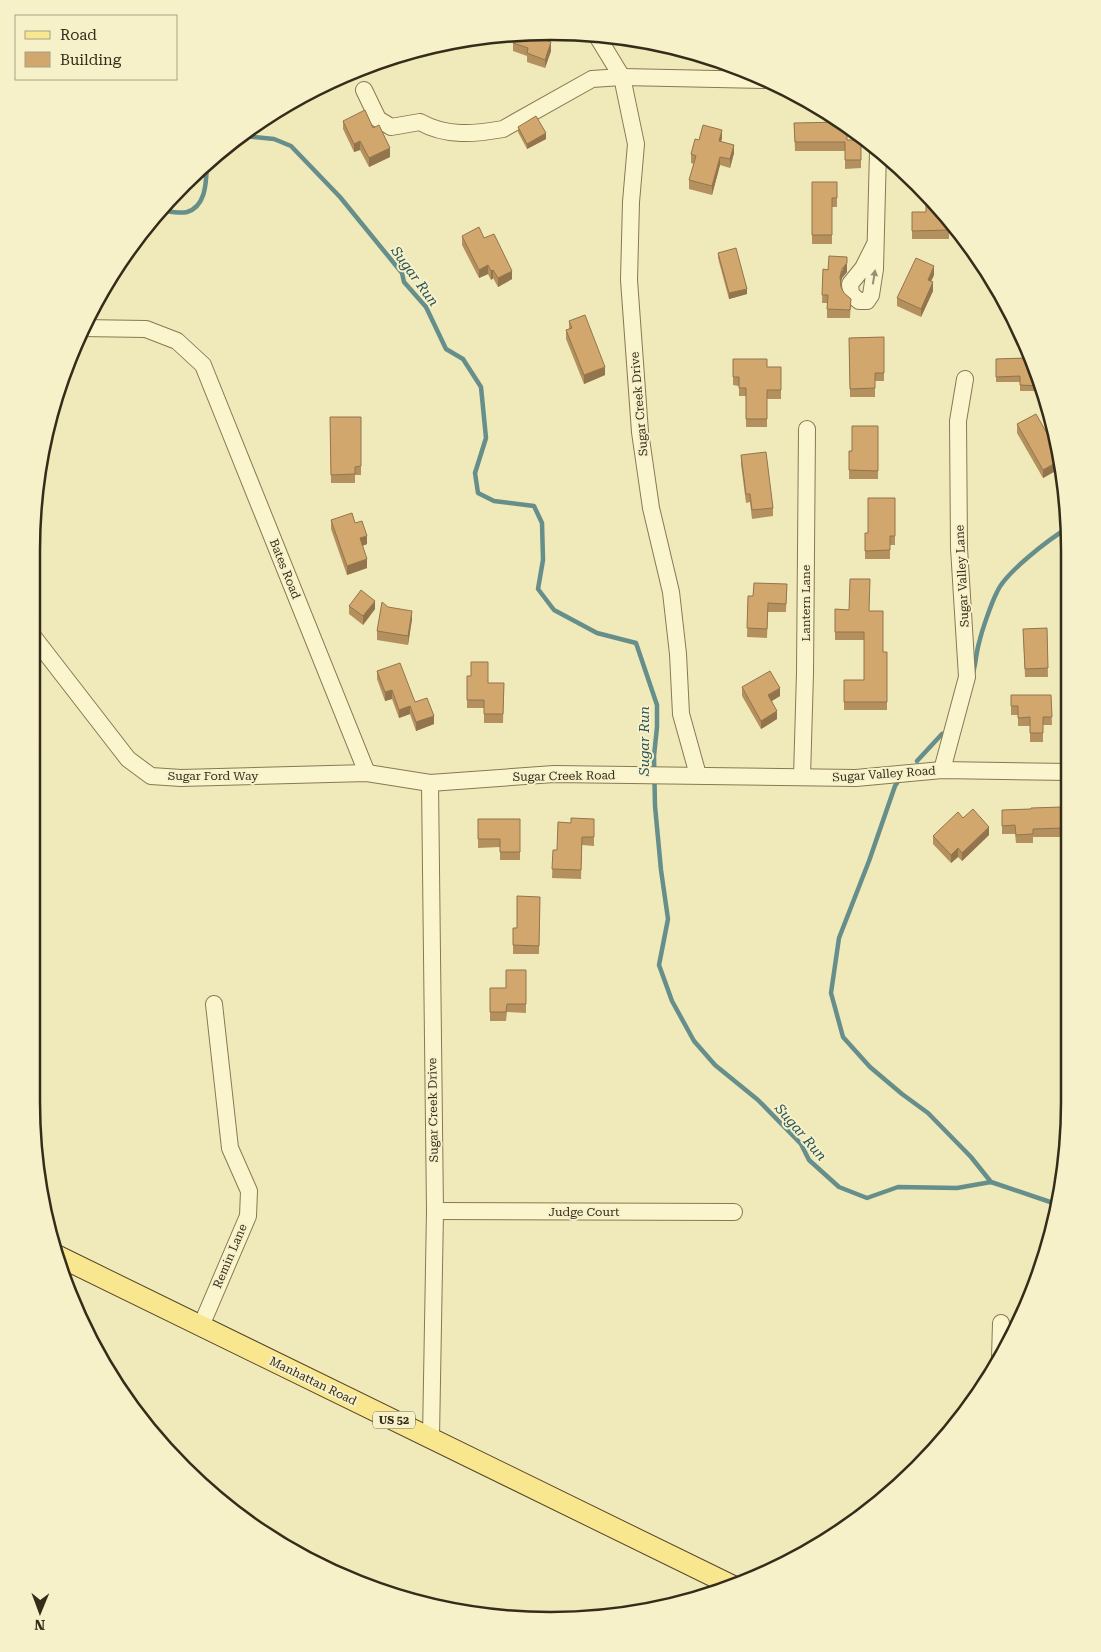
<svg xmlns="http://www.w3.org/2000/svg" width="1101" height="1652" font-family="'Roboto Serif',serif">
	<rect width="100%" height="100%" fill="#f0e9ba"/>
	<g fill="none" stroke-linecap="round" stroke-linejoin="round">
		<g stroke="#668e8a" stroke-width="4.5">
			<polyline points="237,139 244,136 274,139 291,146 340,197 402,273 404,282 426,307 446,349 463,359 481,387 486,438 475,473 478,493 494,501 534,506 542,523 543,560 538,589 554,610 597,633 636,643 657,705 657,727 654,756 655,806 661,870 668,919 659,965 672,1001 694,1041 715,1065 758,1100 801,1144 809,1160 839,1187 867,1198 898,1187 957,1188 991,1182 1059,1205"/>
			<path d="M 160,210 C 168,211 179,214 187,212 C 207,206 206,180 207,164 L 209,162"/>
			<path d="M 973,673 C 976,663 976,653 979,643 C 982,630 991,604 997,592 C 1005,573 1049,539 1068,528"/>
			<polyline points="917,761 942,734"/>
			<polyline points="897,783 895,786 869,861 839,938 831,993 843,1037 870,1067 902,1094 928,1113 971,1157 991,1182"/>
		</g>
		<g stroke="#887854" stroke-width="18">
			<g id="minor">
				<polyline points="597,36 622,77 636,144 631,202 629,280 640,432 651,508 671,592 678,654 681,714 698,775"/>
				<path d="M 364,90 L 378,119 L 391,127 L 420,122 C 446,137 475,134 503,129 L 592,79 L 622,77 L 767,80"/>
				<polyline points="875,244 863,268 850,284 851,294 859,301 867,301 871,295 875,269 878,151"/>
				<polyline points="82,328 146,329 177,341 203,365 367,773"/>
				<polyline points="32,635 128,759 151,776 181,778 367,773 430,783 554,774 856,778 942,770 1070,772"/>
				<polyline points="942,770 967,677 959,548 958,421 965,379"/>
				<polyline points="802,777 805,673 807,429"/>
				<polyline points="430,783 435,1211 431,1437"/>
				<polyline points="435,1211 734,1212"/>
				<polyline points="201,1326 248,1216 249,1191 230,1148 214,1004"/>
				<polyline points="1000,1358 1001,1323"/>
			</g>
		</g>
		<g stroke="#554429" stroke-width="22">
			<polyline id="major" points="56,1255 733,1586"/>
		</g>
		<use href="#minor" stroke="#fbf5cd" stroke-width="16"/>
		<use href="#major" stroke="#f8e78e" stroke-width="20"/>
	</g>
	<g fill="#b4905e">
		<polygon points="544,32 541,39 551,51 545,68 527,62 527,56 513,51 513,43 516,35"/>
		<polygon points="343,121 373,128 390,157 369,167 360,150 354,152 343,129"/>
		<polygon points="794,123 847,140 861,140 861,168 845,169 845,151 795,151"/>
		<polygon points="518,127 546,139 527,149 518,132"/>
		<polygon points="722,138 721,141 734,153 730,168 720,165 712,195 689,189 689,180 694,164 691,163 691,154 699,140"/>
		<polygon points="812,182 837,182 837,207 832,207 832,244 812,244"/>
		<polygon points="912,212 926,212 949,222 949,239 912,239"/>
		<polygon points="462,236 484,238 512,279 498,287 493,278 491,280 488,274 479,278 462,245"/>
		<polygon points="718,253 747,294 729,299 718,258"/>
		<polygon points="823,269 847,272 842,278 841,283 841,287 844,293 851,299 850,318 827,318 827,303 822,303"/>
		<polygon points="934,275 931,281 933,291 921,317 897,306 897,298"/>
		<polygon points="569,321 605,375 584,384 566,339 566,330 569,329"/>
		<polygon points="884,337 884,381 875,381 875,397 850,397 849,338"/>
		<polygon points="1030,352 1042,391 1020,391 1020,382 996,382 996,359 1025,358"/>
		<polygon points="733,359 767,367 781,367 781,399 767,399 767,427 746,427 746,396 739,396 739,386 733,385"/>
		<polygon points="330,417 361,466 361,475 355,475 355,483 331,483"/>
		<polygon points="1017,424 1061,468 1043,478 1017,433"/>
		<polygon points="878,426 878,479 849,479 849,451 852,451"/>
		<polygon points="741,455 773,508 773,516 752,519 750,502 746,503 741,464"/>
		<polygon points="331,520 355,523 367,544 362,546 367,568 347,575 331,529"/>
		<polygon points="865,533 895,536 895,545 890,545 890,559 865,559"/>
		<polygon points="787,584 786,612 768,612 767,638 747,637 748,596 753,596"/>
		<polygon points="349,606 375,609 363,625 349,614"/>
		<polygon points="835,609 869,611 883,652 887,652 887,710 844,710 844,680 864,680 864,640 835,640"/>
		<polygon points="412,619 408,645 377,640 377,631"/>
		<polygon points="1047,628 1048,677 1025,677 1023,629"/>
		<polygon points="377,671 415,702 434,724 416,731 410,714 399,718 392,699 385,701 377,679"/>
		<polygon points="467,676 488,683 504,683 503,723 484,723 484,708 467,708"/>
		<polygon points="742,687 780,696 772,701 777,719 761,729 742,696"/>
		<polygon points="1011,695 1051,695 1052,725 1043,725 1043,742 1030,742 1030,726 1018,726 1018,715 1011,715"/>
		<polygon points="1062,807 1063,837 1033,837 1033,843 1016,843 1015,834 1002,834 1002,810 1031,809"/>
		<polygon points="963,818 989,835 962,861 958,857 951,863 933,844 933,836"/>
		<polygon points="478,819 520,819 520,860 500,860 500,847 478,848"/>
		<polygon points="594,819 594,846 582,845 581,879 552,878 553,850 557,850 571,823"/>
		<polygon points="540,897 539,954 513,954 513,928 517,928"/>
		<polygon points="526,970 526,1013 507,1012 506,1021 490,1021 490,988 506,988"/>
	</g>
	<g fill="#92754c">
		<polygon points="541,32 544,32 539,46 539,38"/>
		<polygon points="551,42 551,51 545,68 545,60"/>
		<polygon points="722,130 722,138 719,149 719,141"/>
		<polygon points="546,133 546,139 527,149 527,144"/>
		<polygon points="360,141 360,150 354,152 354,144"/>
		<polygon points="734,145 734,153 730,168 730,159"/>
		<polygon points="390,148 390,157 369,167 369,158"/>
		<polygon points="720,157 720,165 712,195 712,186"/>
		<polygon points="847,257 847,272 842,278 840,285 840,277"/>
		<polygon points="488,265 488,274 479,278 479,270"/>
		<polygon points="934,266 934,275 928,288 928,280"/>
		<polygon points="493,270 493,278 491,280 491,271"/>
		<polygon points="512,271 512,279 498,287 498,278"/>
		<polygon points="933,282 933,291 921,317 921,309"/>
		<polygon points="747,289 747,294 729,299 729,293"/>
		<polygon points="605,367 605,375 584,384 584,375"/>
		<polygon points="1061,460 1061,468 1043,478 1043,470"/>
		<polygon points="367,536 367,544 360,547 360,538"/>
		<polygon points="367,559 367,568 347,575 347,566"/>
		<polygon points="375,601 375,609 363,625 363,616"/>
		<polygon points="412,611 412,619 408,645 408,636"/>
		<polygon points="780,688 780,696 768,703 768,695"/>
		<polygon points="392,690 392,699 385,701 385,692"/>
		<polygon points="410,706 410,714 399,718 399,710"/>
		<polygon points="777,711 777,719 761,729 761,721"/>
		<polygon points="434,716 434,724 416,731 416,722"/>
		<polygon points="989,827 989,835 962,861 962,853"/>
		<polygon points="958,848 958,857 951,863 951,855"/>
	</g>
	<g fill="#d1a76d" stroke="#92754c">
		<polygon points="541,32 539,38 551,42 545,60 527,53 528,48 513,43 516,35"/>
		<polygon points="365,110 373,128 379,125 390,148 369,158 360,141 354,144 343,121"/>
		<polygon points="536,116 546,133 527,144 518,127"/>
		<polygon points="843,122 847,125 847,140 861,140 861,160 845,160 845,142 795,142 794,123"/>
		<polygon points="703,125 722,130 719,141 734,145 730,159 720,157 712,186 689,180 696,156 691,154 695,139 699,140"/>
		<polygon points="812,182 837,182 837,198 832,198 832,235 812,235"/>
		<polygon points="926,193 949,222 949,230 912,231 912,212 926,212"/>
		<polygon points="479,227 484,238 494,234 512,271 498,278 493,270 491,271 488,265 479,270 462,236"/>
		<polygon points="736,248 747,289 729,293 718,253"/>
		<polygon points="829,256 847,257 847,263 842,269 840,277 841,287 844,293 851,299 850,310 827,309 828,295 822,295 823,269 828,270"/>
		<polygon points="916,258 934,266 928,280 933,282 921,309 897,298"/>
		<polygon points="585,315 605,367 584,375 566,330 572,328 569,321"/>
		<polygon points="884,337 884,373 875,373 875,388 850,389 849,338"/>
		<polygon points="1026,343 1030,352 1040,386 1020,385 1020,376 996,377 996,359 1025,358"/>
		<polygon points="733,359 767,359 767,367 781,367 781,390 767,390 767,419 746,419 746,388 739,388 739,377 733,377"/>
		<polygon points="1036,414 1061,458 1061,460 1043,470 1017,424"/>
		<polygon points="330,417 361,417 361,466 355,467 355,474 331,475"/>
		<polygon points="852,426 878,426 878,471 849,470 849,451 852,451"/>
		<polygon points="766,452 773,508 752,510 750,494 746,494 741,455"/>
		<polygon points="868,498 895,498 895,536 890,536 890,550 865,551 865,533 868,533"/>
		<polygon points="352,513 355,523 362,521 367,536 360,538 367,559 347,566 331,520"/>
		<polygon points="850,579 870,579 869,611 883,611 883,652 887,652 887,702 844,702 844,680 864,680 864,632 835,632 835,609 849,610"/>
		<polygon points="754,583 787,584 786,604 768,603 767,629 747,628 748,596 753,596"/>
		<polygon points="361,590 375,601 363,616 349,606"/>
		<polygon points="382,602 388,607 412,611 408,636 377,631"/>
		<polygon points="1047,628 1048,668 1025,669 1023,629"/>
		<polygon points="471,662 488,662 488,683 504,683 503,714 484,714 484,700 467,700 467,676 471,676"/>
		<polygon points="400,663 415,702 427,698 434,716 416,722 410,706 399,710 392,690 385,692 377,671"/>
		<polygon points="770,671 780,688 768,695 777,711 761,721 742,687"/>
		<polygon points="1011,695 1051,695 1052,717 1043,717 1043,733 1030,733 1030,717 1018,718 1018,706 1011,706"/>
		<polygon points="1062,807 1063,828 1033,829 1033,834 1016,835 1015,825 1002,826 1002,810 1031,809 1031,808"/>
		<polygon points="973,809 989,827 962,853 958,848 951,855 933,836 958,812 963,818"/>
		<polygon points="571,818 594,819 594,837 582,837 581,870 552,869 553,850 557,850 558,822 571,823"/>
		<polygon points="478,819 520,819 520,852 500,852 500,839 478,839"/>
		<polygon points="517,896 540,897 539,946 513,945 513,928 517,928"/>
		<polygon points="506,970 526,970 526,1004 507,1004 506,1012 490,1012 490,988 506,988"/>
	</g>
	<defs><path id="oneway-solid" d="M-6-.8H1V-3.2L6.5 0L1 3.2V.8H-6Z" transform="scale(1.25)"/></defs>
	<use fill="#989074" href="#oneway-solid" transform="translate(874 277) rotate(-81)"/>
	<g text-anchor="middle" dominant-baseline="central" stroke-width="4" stroke-linejoin="round" paint-order="stroke">
		<rect fill="#f7f1ca" stroke="#70674f" stroke-width="1" x="373" y="1411.5" width="42" height="17" rx="4"/>
		<g font-size="11" font-weight="bold" fill="#362c1a">
			<text x="394" y="1420">US 52</text>
		</g>
		<g font-size="12" fill="#362c1a" stroke="#f7f1ca">
			<text transform="translate(639 404) rotate(-95)">Sugar Creek Drive</text>
			<text transform="translate(285 569) rotate(68)">Bates Road</text>
			<text transform="translate(962 576) rotate(-93)">Sugar Valley Lane</text>
			<text transform="translate(806 603) rotate(-90)">Lantern Lane</text>
			<text transform="translate(884 774) rotate(-4)">Sugar Valley Road</text>
			<text x="213" y="776">Sugar Ford Way</text>
			<text transform="translate(564 776) rotate(-1)">Sugar Creek Road</text>
			<text transform="translate(433 1110) rotate(-91)">Sugar Creek Drive</text>
			<text x="584" y="1212">Judge Court</text>
			<text transform="translate(230 1256) rotate(-67)">Remin Lane</text>
			<text transform="translate(313 1381) rotate(26)">Manhattan Road</text>
		</g>
		<g font-size="14" font-style="italic" fill="#285257" stroke="#f7f1ca">
			<text transform="translate(415 276) rotate(54)">Sugar Run</text>
			<text transform="translate(644 741) rotate(-90)">Sugar Run</text>
			<text transform="translate(801 1132) rotate(49)">Sugar Run</text>
		</g>
	</g>
	<path d="M0 0H1101V1652H0ZM550 40H551A510 510 0 0 1 1061 550V1102A510 510 0 0 1 551 1612H550A510 510 0 0 1 40 1102V550A510 510 0 0 1 550 40Z" fill="#f7f1ca" fill-rule="evenodd"/>
	<path fill="none" stroke="#362c1a" stroke-width="2.5" d="M550 40H551A510 510 0 0 1 1061 550V1102A510 510 0 0 1 551 1612H550A510 510 0 0 1 40 1102V550A510 510 0 0 1 550 40Z"/>
	<rect x="15" y="15" width="162" height="65" fill="#f7f1ca" stroke="#aaa284"/>
	<rect x="25" y="31" width="25" height="8" fill="#f8e78e" stroke="#aaa284"/>
	<text x="60" y="40" font-size="15" fill="#362c1a">Road</text>
	<rect x="25" y="52" width="25" height="15" fill="#d1a76d" stroke="#aaa284"/>
	<text x="60" y="65" font-size="15" fill="#362c1a">Building</text>
	<g transform="translate(40 1612) rotate(181)" stroke="#f7f1ca" stroke-width="4" paint-order="stroke">
	<path d="M0-4L9 19L0 12L-9 19Z" fill="#362c1a"/>
	<text y="-8" font-size="14" font-weight="bold" text-anchor="middle" fill="#362c1a">N</text>
	</g>
</svg>
